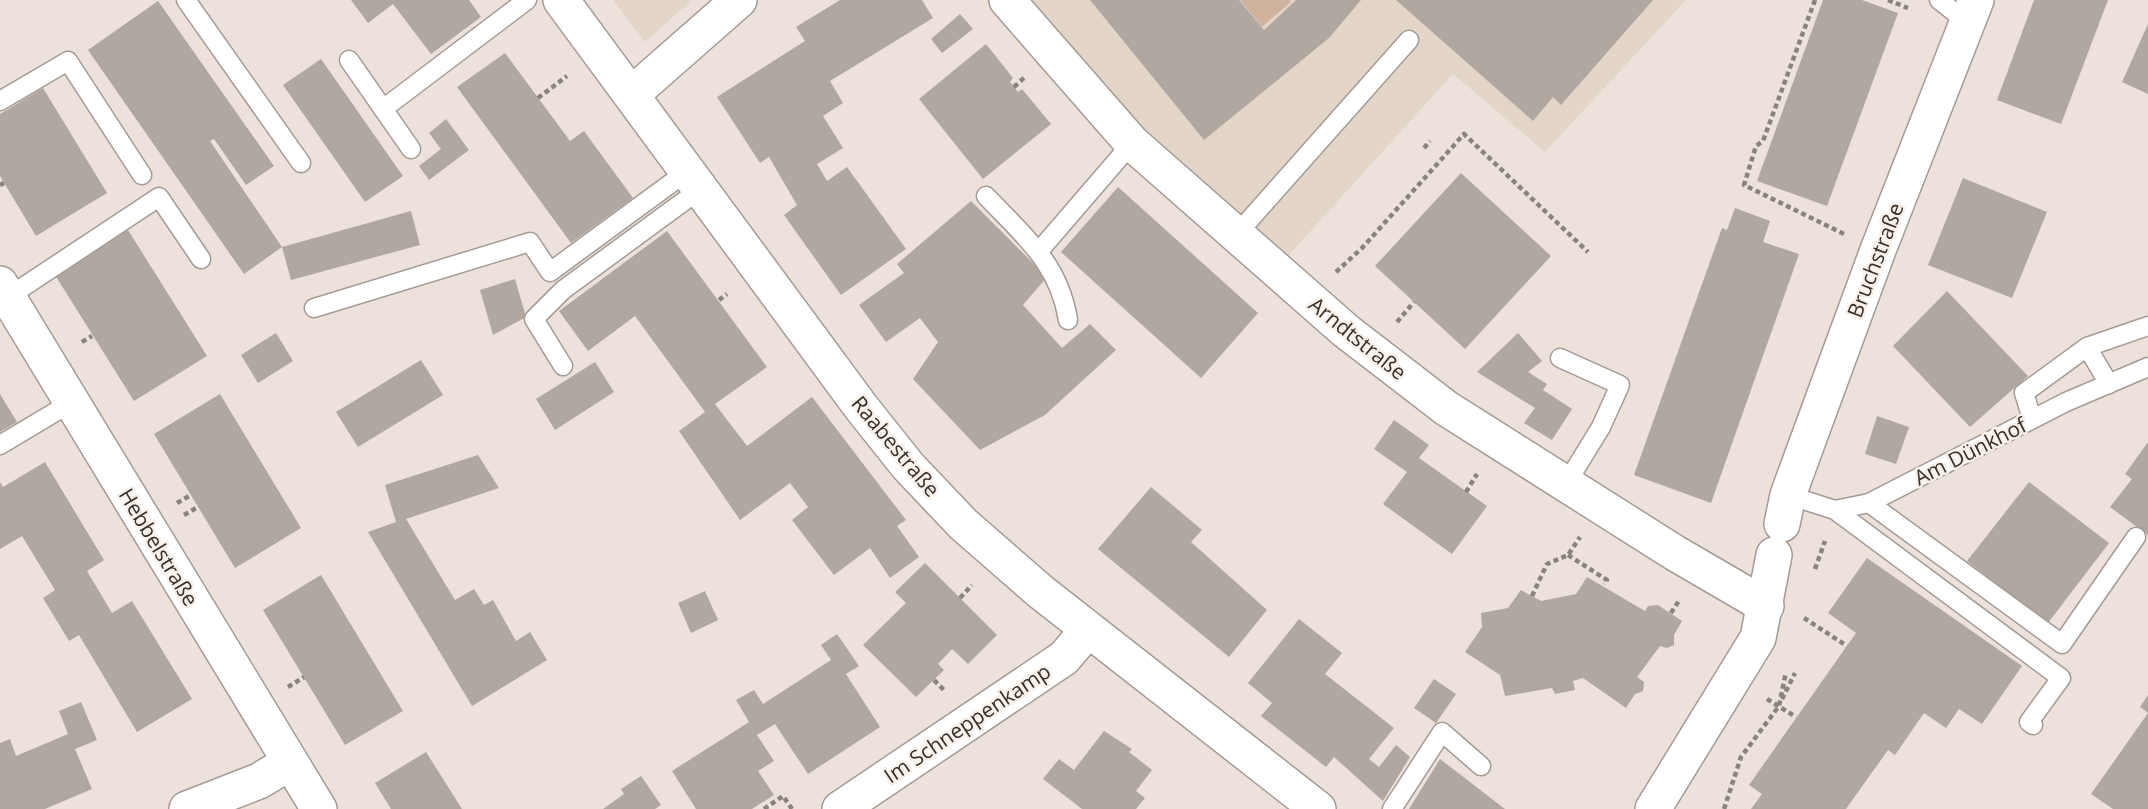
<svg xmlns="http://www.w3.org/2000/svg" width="2148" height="809" font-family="'Open Sans',sans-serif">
	<rect width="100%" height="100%" fill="#ece2db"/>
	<g fill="#e4d5c9">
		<polygon points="613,0 692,0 645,42"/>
		<polygon points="1030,0 1686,0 1545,152 1453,74 1279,266 1142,138"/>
	</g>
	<polygon fill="#ceb39f" points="1240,0 1290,0 1291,2 1262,27"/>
	<g fill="#b0a7a0">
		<polygon points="351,0 469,0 481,17 431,54 393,4 368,23"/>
		<polygon points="840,0 922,0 933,18 830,81 843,103 823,116 843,148 817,164 827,181 847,167 906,249 841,295 784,215 797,205 769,157 760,163 717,97 805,41 796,27"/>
		<polygon points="1090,0 1239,0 1264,30 1296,0 1361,0 1329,38 1204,140"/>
		<polygon points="1396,0 1653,0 1561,105 1553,97 1533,121"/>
		<polygon points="1823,0 1862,0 1898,13 1827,206 1757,181"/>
		<polygon points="2034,0 2108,0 2061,124 1997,100"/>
		<polygon points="158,1 274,166 246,185 214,139 210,141 282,247 244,274 88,50"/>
		<polygon points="960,14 973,29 942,53 931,39"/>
		<polygon points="2148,24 2148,94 2122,82"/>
		<polygon points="986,44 1013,78 1010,82 1018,92 1022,89 1051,124 983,179 919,99"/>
		<polygon points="505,53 570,141 584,131 633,198 571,243 457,87"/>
		<polygon points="321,59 403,176 365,202 283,85"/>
		<polygon points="43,88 107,193 36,236 0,176 0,114"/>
		<polygon points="446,119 469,150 429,180 419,166 441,149 429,133"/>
		<polygon points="1461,173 1551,256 1465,349 1375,266"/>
		<polygon points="1963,178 2047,212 2012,298 1928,265"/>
		<polygon points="1118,187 1258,313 1201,378 1061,252"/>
		<polygon points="971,201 1047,277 1023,305 1062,348 1090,324 1116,350 1045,415 980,450 913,379 938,342 920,318 886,342 859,305 904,273 897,264"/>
		<polygon points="1735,208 1770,221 1763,242 1799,254 1711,503 1634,475 1722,228 1727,230"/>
		<polygon points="411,211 420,245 291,280 282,247"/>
		<polygon points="128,230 207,356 134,401 55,275"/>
		<polygon points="667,231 767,367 715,404 747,446 812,397 906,520 897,526 919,557 890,578 870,548 834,575 792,520 808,507 790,483 740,520 679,431 705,412 635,316 588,351 559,311"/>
		<polygon points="515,279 526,317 493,335 480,290"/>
		<polygon points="1947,291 2028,376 1970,427 1893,346"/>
		<polygon points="276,333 293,361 258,383 241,355"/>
		<polygon points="1518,333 1542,361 1528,372 1547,384 1543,390 1572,409 1552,440 1524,423 1535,408 1477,372"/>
		<polygon points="421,360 443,395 358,447 336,412"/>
		<polygon points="595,362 614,392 555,430 536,399"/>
		<polygon points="0,394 17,422 0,432"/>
		<polygon points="220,394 301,528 235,568 154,434"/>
		<polygon points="1877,416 1909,427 1896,464 1865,454"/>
		<polygon points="1394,420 1429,445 1419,458 1487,506 1452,554 1383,504 1407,472 1374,449"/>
		<polygon points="2148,442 2148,535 2110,507 2132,479 2125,474"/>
		<polygon points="478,455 499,488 406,519 455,600 474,589 484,605 493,600 516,641 530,632 547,660 472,706 368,532 396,522 385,485"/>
		<polygon points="45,462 104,560 87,571 112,613 132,601 192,699 137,732 79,635 69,641 43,598 55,590 22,536 0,549 0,482 3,487"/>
		<polygon points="2029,482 2109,543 2048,623 1967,561"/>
		<polygon points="1151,487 1202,530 1191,542 1267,610 1229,657 1098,549"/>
		<polygon points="1867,558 2022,666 1982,724 1959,709 1946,728 1924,713 1895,755 1888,750 1846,809 1751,809 1762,794 1749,785 1856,633 1828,613"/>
		<polygon points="925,563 997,635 968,664 952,649 938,664 944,670 916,697 863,645 906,603 895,592"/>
		<polygon points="321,575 403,711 345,745 263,610"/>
		<polygon points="1587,577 1645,611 1648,606 1658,605 1682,621 1674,635 1674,645 1667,648 1660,646 1637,677 1644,682 1643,691 1635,694 1626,708 1583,678 1573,681 1575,690 1555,694 1552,688 1505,696 1500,675 1465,652 1482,627 1481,613 1508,608 1521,590 1541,601 1576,594"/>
		<polygon points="705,591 718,620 691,633 678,603"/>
		<polygon points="1299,619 1342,653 1325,674 1394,728 1369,759 1379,767 1396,745 1410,757 1383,801 1334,757 1326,767 1261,716 1272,703 1248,683"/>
		<polygon points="837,634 859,666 846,674 880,727 808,774 775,724 757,735 774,761 758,771 774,795 752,809 696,809 672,771 749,722 736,700 754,690 763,704 831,660 821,645"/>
		<polygon points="1434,679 1456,694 1436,723 1414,708"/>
		<polygon points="2148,695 2148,809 2113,809 2091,794 2148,713 2140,707"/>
		<polygon points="81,702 97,740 75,749 92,789 45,809 0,809 0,743 10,739 16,756 68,734 59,711"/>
		<polygon points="1104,731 1132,749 1129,752 1152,770 1136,791 1145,798 1136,809 1082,809 1043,779 1059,759 1074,770"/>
		<polygon points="426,752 462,809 391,809 375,783"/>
		<polygon points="1440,759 1505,809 1409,809"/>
		<polygon points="641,776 661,805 655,809 603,809 624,794 621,789"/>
	</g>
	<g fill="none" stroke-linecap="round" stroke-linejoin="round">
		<g stroke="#a49b95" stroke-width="21">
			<g id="lane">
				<polyline points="186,0 301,163"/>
				<polyline points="1939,0 1967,22"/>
				<polyline points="349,60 411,149"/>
				<polyline points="0,101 68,61 142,175"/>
				<polyline points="383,109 527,0"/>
				<path d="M 986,196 C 1024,236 1059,263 1068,320"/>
				<polyline points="1236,235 1409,40"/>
				<polyline points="1039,251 1132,143"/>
				<polyline points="8,297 159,197 201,259"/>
				<polyline points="314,308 530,242 550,272 689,170"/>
				<polyline points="1560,358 1620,385 1601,427 1566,484"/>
				<polyline points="563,366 534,319 563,290 702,188"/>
				<polyline points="2109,384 2087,347 2148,326"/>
				<polyline points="2032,419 2024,393 2087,347"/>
				<polyline points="0,445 72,402"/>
				<polyline points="1788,495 1835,510 1869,503 2066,402 2148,367"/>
				<polyline points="1869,503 2062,644 2136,537"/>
				<polyline points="1835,510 2061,678 2029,722 2033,725"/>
				<polyline points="1392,809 1442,732 1481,766"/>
			</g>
		</g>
		<g stroke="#a49b95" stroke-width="38">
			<g id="street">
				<polyline points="561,0 861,407 908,466 963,524 1041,592 1318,809"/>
				<polyline points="1007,0 1132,143 1346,331 1446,408 1675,553 1766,606"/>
				<polyline points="632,94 739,0"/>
				<polyline points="0,284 319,809"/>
				<polyline points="1782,524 1788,495 1878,250 1976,0"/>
				<polyline points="187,809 259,781 289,763"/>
				<polyline points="840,809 1064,658 1087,631"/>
				<polyline points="1653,809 1758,638 1774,555"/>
			</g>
		</g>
		<g stroke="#89827e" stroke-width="4.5" stroke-dasharray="5 3.5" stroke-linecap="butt">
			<polyline points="1815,0 1763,141 1756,146 1744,185 1844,234"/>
			<polyline points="1888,0 1908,8"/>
			<polyline points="1014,87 1025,77"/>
			<polyline points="538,98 567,76"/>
			<polyline points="1424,148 1430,141"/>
			<polyline points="0,185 4,183"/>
			<polyline points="1336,272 1363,247 1464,134 1588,252"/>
			<polyline points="719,300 727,294"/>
			<polyline points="1397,322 1414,302"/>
			<polyline points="82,342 92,336"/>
			<polyline points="1466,492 1477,474"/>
			<polyline points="177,503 191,495"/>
			<polyline points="184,515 198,507"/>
			<polyline points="1568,555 1607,580 1604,584"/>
			<polyline points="1815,569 1825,541"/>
			<polyline points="1532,596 1547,564 1568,555 1580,537"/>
			<polyline points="960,598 972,585"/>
			<polyline points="1671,613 1680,599"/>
			<polyline points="1804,618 1847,646"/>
			<polyline points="934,680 946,692"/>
			<polyline points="288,687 304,677"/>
			<polyline points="1767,699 1796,717"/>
			<polyline points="1782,699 1795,673"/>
			<polyline points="764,809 783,796 792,809"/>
			<polyline points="1724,809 1741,757 1779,706 1786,672"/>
		</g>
		<use href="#lane" stroke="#fff" stroke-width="18"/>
		<use href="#street" stroke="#fff" stroke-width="35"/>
	</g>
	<g text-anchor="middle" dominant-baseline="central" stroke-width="5" stroke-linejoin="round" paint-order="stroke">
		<g font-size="21" fill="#33302d" stroke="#f9f0e9">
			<text transform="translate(1875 260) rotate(-69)">Bruchstraße</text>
			<text transform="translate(1358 338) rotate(39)">Arndtstraße</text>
			<text transform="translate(896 446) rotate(50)">Raabestraße</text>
			<text transform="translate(1970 451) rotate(-27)">Am Dünkhof</text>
			<text transform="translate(159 547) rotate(59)">Hebbelstraße</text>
			<text transform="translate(967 723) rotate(-34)">Im Schneppenkamp</text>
		</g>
	</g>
</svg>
